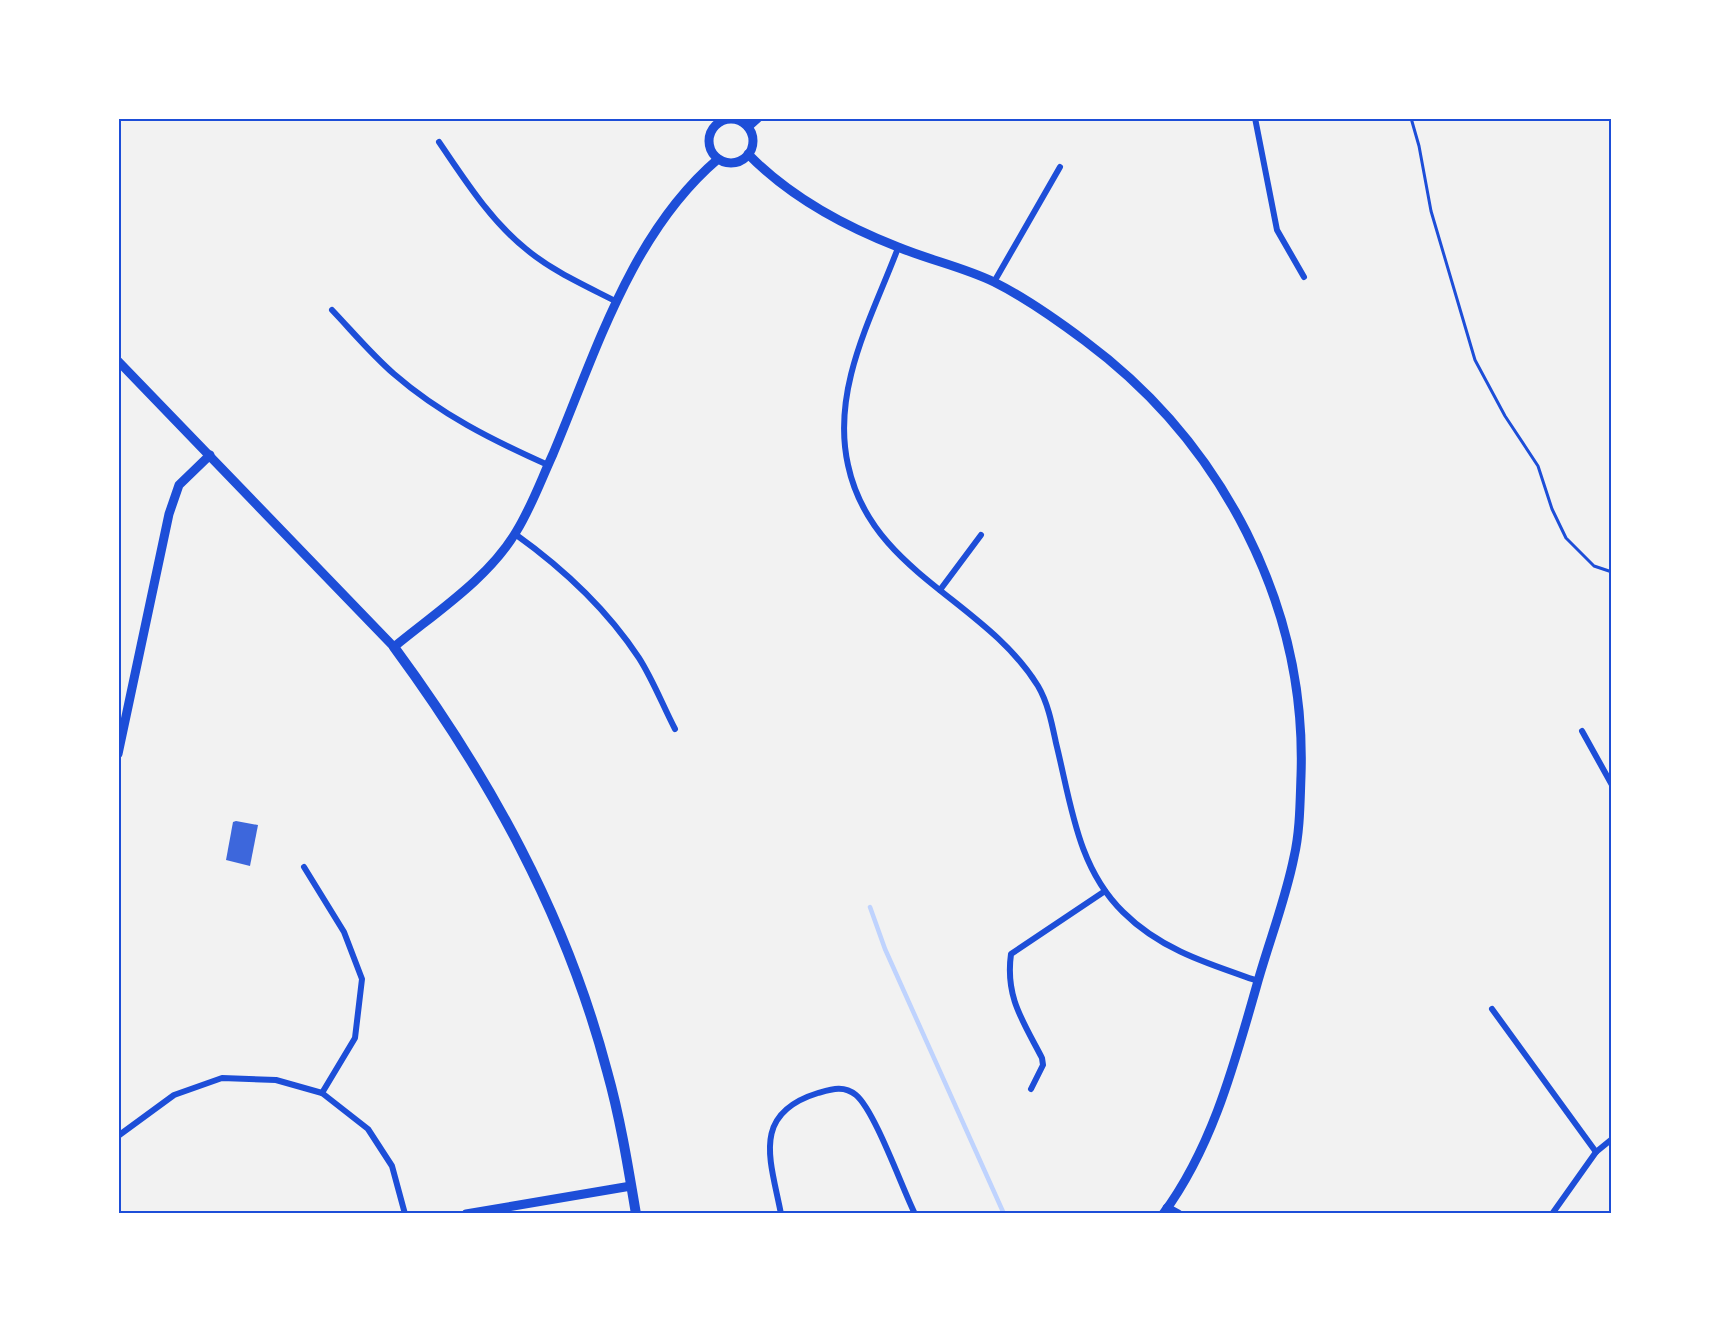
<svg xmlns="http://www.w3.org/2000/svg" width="1730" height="1332" font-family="'Public Sans',sans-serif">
	<rect width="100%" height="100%" fill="#f2f2f2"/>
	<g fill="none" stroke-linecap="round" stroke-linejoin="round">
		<polyline stroke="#bfd3fe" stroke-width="4.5" points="870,907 885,949 1004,1214"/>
	</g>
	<polygon fill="#3d67dc" points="236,821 258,825 250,866 226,860 233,822"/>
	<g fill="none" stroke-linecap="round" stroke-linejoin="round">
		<polyline stroke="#1d4ed8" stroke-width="3" points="1411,118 1419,146 1431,211 1475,360 1505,416 1538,466 1552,509 1566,538 1594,566 1612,572"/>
		<g stroke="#1d4ed8" stroke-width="6">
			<polyline points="1255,118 1277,230 1304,277"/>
			<path d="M 439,142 C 465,180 490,220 526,249 C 552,271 586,286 617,302"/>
			<path d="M 898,248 C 872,317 831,389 848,465 C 871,573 984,599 1038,686 C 1048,703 1052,724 1056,743 C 1071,803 1077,867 1123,912 C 1161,950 1209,964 1258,981"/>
			<polyline points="994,282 1060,167"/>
			<path d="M 332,310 C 352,331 372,355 394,374 C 440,414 492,440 548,465"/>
			<path d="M 515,534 C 564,569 606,608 639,658 C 653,680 663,706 675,729"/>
			<polyline points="940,590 981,535"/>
			<polyline points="1582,731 1612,785"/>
			<polyline points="304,867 344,932 362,979 355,1038 322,1093"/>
			<polyline points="1492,1009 1596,1152"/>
			<path d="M 1031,1089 L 1043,1065 L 1042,1058 C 1023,1021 1005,997 1011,954 L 1105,891"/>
			<polyline points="118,1136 174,1095 222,1078 276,1080 322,1093 368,1129 392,1166 405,1214"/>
			<path d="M 781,1214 C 771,1161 750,1114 818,1093 C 832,1089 844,1085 856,1095 C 875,1111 902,1188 915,1214"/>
			<polyline points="1552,1214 1596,1152 1612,1139"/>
		</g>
		<g stroke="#1d4ed8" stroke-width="9">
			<circle cx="731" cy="141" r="22"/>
			<polyline points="748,127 758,118"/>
			<path d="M 748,154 C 789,196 844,226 898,247 C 929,260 963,267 994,282 C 1026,298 1057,320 1085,341 C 1222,443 1307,605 1301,776 C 1300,803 1300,831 1294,857 C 1285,902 1268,944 1256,988 C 1234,1065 1212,1148 1163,1214"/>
			<path d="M 118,361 L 394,647 C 435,613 488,579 516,532 C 531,508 541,480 553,454 C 596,352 631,233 718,159"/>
			<polyline points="118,754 169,514 179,485 210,455"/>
			<polyline points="1167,1208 1178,1214"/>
			<polyline points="466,1214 631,1186"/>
		</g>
		<path stroke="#1d4ed8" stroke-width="10" d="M 394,647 C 489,776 566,915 607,1071 C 620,1117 628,1166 636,1214"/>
	</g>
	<rect width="1730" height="1332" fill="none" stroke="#ffffff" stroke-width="240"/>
	<rect x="120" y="120" width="1490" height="1092" fill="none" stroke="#1d4ed8" stroke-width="2"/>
</svg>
